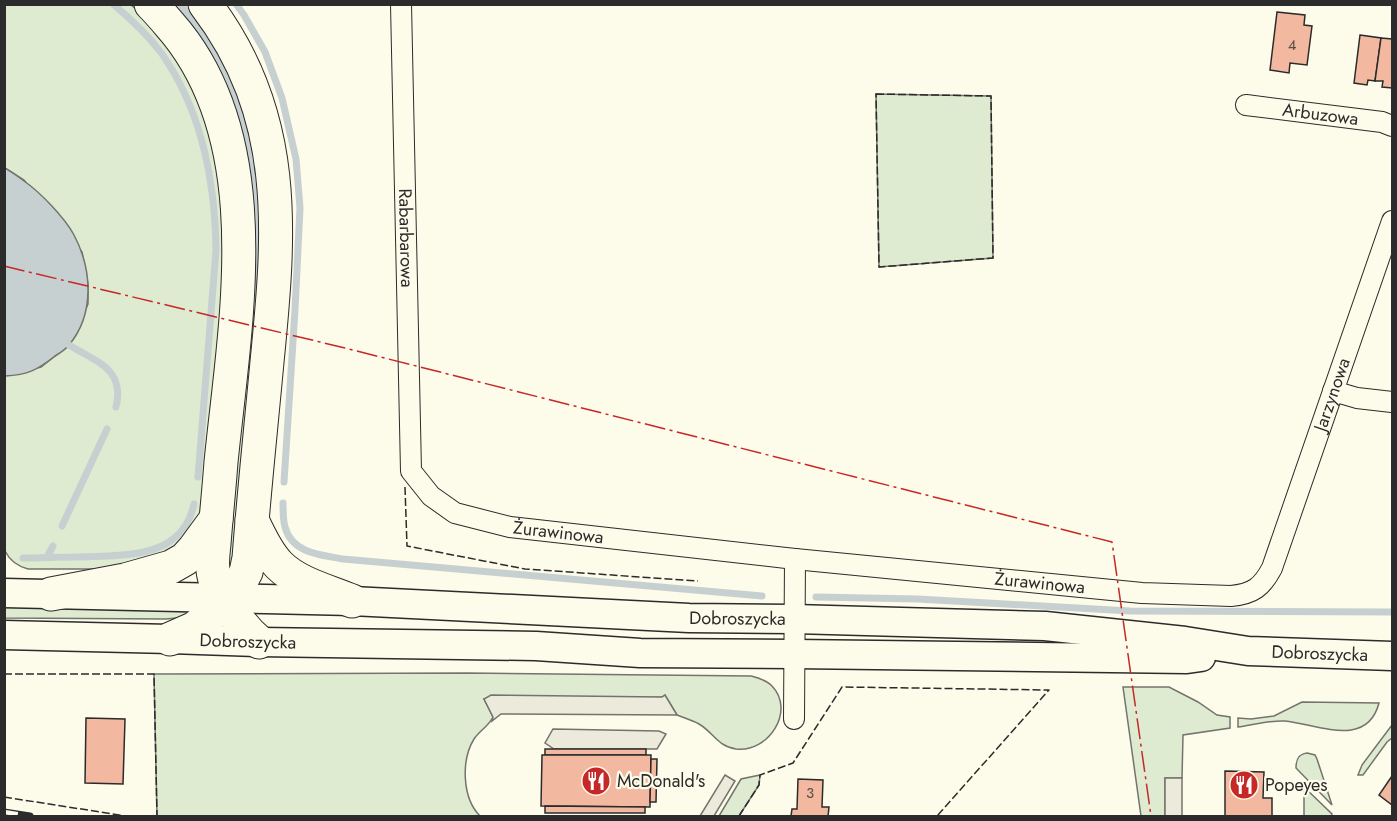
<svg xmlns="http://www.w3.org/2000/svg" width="1397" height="821" font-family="Jost,sans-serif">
	<rect width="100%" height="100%" fill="#fdfbea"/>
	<g fill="#deebd1" stroke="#74746e" stroke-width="1.5">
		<path d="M 5,5 L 131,5 L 141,13 L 192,80 L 220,157 L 228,255 L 204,510 L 169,556 L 98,569 L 28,569 C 17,566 10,561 5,551 L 4,376 L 41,367 L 69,345 L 88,304 L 88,284 L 82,252 L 24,180 L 5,168 Z"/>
		<polygon points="165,5 190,5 237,80 264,202 238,562 226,580 249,244"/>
		<polygon points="876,94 991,96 993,258 879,267"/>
		<polygon points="5,606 198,609 187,617 166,619 5,618"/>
		<path d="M 467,673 L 751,676 C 758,678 767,680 772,686 C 796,711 768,753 736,749 C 717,746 713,732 699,724 C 692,720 684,718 677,715 L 665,695 L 662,697 L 484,699 L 493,717 C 489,726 479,731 474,739 C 461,760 462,798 480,816 L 157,816 L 154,674 Z"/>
		<polygon points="1123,687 1169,687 1198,702 1217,715 1230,717 1230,728 1183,735 1182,778 1165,778 1165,816 1141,816"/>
		<path d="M 1302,702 L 1379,703 C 1367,749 1317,724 1285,721 C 1271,720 1252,725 1238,727 L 1238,718 L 1251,719 L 1274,716 Z"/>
		<polygon points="1392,725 1392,738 1387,742 1363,775 1358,775 1362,765"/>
		<path d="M 1307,753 L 1315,755 L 1317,759 L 1332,805 L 1296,768 C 1296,760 1298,754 1307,753 Z"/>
		<polygon points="760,775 759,785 739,816 719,816 741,779"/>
		<polygon points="1304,787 1332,814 1331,816 1304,816"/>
	</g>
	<g fill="#eceadb" stroke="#74746e" stroke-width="1.5">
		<polygon points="491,695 662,697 665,695 677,715 501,714 492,721 493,717 484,699"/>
		<polygon points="553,729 659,731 666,734 657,749 554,749 545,743"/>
		<polygon points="725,775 735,781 714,816 700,816"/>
		<rect x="1165" y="778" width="17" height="38"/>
	</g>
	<path fill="#c7d0d0" stroke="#74746e" stroke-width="1.5" d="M 5,168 C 11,172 18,176 24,181 C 40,192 65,218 74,235 C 92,269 95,314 69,345 C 66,349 60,353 55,356 C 37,370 28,375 5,376 Z"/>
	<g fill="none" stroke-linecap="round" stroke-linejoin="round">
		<g stroke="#c7d0d0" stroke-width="7">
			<path d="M 113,4 C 131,19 148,35 162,54 C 202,111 215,181 216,250 L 198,477"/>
			<path d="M 180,4 C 199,28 218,53 230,81 C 258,148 258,223 254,294"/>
			<polyline points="236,4 244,15 265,52 282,98 296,159 300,208 295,310 284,482"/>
			<path d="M 69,345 C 97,362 125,369 116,407"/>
			<polyline points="249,362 252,314"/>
			<path d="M 283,503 C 283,511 283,520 285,527 C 292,553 320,555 343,559 L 762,596"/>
			<polyline points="62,526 107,429"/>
			<polyline points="47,557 53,546"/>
			<path d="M 23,558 C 40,558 57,557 74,557 C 103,556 151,558 173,539 C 185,530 191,518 194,504"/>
			<polyline points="816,597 918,599 1130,611 1392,612"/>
		</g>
	</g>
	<g fill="#f2b8a0" stroke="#2b2b2b" stroke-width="1.5">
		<polygon points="1277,12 1305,15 1304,25 1312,26 1307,65 1290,63 1289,73 1270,70"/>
		<polygon points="1360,35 1381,38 1375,81 1368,80 1367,85 1354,83"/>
		<polygon points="1381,38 1392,39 1392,88 1382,87 1383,81 1375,81"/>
		<polygon points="86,718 125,719 123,784 85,783"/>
		<rect x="545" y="749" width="101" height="6"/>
		<polygon points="542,755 651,755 650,807 541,806"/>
		<polygon points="651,759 657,759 656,802 650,802"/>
		<polygon points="1225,771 1264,772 1263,798 1272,798 1272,816 1225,816"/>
		<polygon points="1392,776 1392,805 1379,795"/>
		<polygon points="798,779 823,780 822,807 829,807 828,816 791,816 792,809 797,809"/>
		<polygon points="545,806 645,807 645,813 545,813"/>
	</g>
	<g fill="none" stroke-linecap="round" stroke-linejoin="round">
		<g stroke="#2b2b2b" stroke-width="22">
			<g id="minor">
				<path id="s1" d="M 401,4 L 411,471 L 431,496 L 455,513 L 510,527 L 795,559 L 1142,593 L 1231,596 C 1253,594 1262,587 1272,568 L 1392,221"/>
				<path id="s2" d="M 1246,105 L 1382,122 L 1392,126"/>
				<polyline points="1333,391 1357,398 1392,402"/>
				<polyline points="794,719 795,559"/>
			</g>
		</g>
		<g stroke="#2b2b2b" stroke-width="31">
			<g id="secondary">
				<path id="s3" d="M 4,593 L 352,601 L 689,618 L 794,619 L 1045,626 L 1185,641 L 1248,651 L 1392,656"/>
				<path id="s4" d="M 4,635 L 170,639 L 259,642 L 536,646 L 640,653 L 794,654 L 1187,659 L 1201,657"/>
			</g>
		</g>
		<g stroke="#2b2b2b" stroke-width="35">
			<g id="motorway">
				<path d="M 151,4 C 158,11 164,18 170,25 C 271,140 235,323 221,462 C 219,490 216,517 214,544 C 213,554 211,565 214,576 C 215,583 220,589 223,596 C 233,614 243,629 259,642"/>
				<path d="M 252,520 C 259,535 267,553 279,565 C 298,584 328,591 352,601"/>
				<polyline points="51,594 125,580 171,567 185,559 194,549 216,519"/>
				<path d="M 170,639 L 195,628 L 210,616 L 239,585 L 246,572 L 249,558 C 254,492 261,427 267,362 C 280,232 290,115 205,4"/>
			</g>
		</g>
		<use href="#minor" stroke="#fdfbea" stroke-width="20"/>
		<use href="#secondary" stroke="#fdfbea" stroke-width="28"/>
		<use href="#motorway" stroke="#fdfbea" stroke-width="33"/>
		<g stroke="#2b2b2b" stroke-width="7">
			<polyline id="rail" points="4,812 30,816"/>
		</g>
		<use href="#rail" stroke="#fdfbea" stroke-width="4.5" stroke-dasharray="14" stroke-linecap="butt"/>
		<g stroke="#2b2b2b" stroke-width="1.5" stroke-dasharray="8 3" stroke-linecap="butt">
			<polygon points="876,94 991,96 993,258 879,267"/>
			<polyline points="405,487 407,546 525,569 698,581"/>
			<polyline points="4,674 154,674 157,816"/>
			<polyline points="4,797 126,816"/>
			<polyline points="739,816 759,785 760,775 793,763 842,687 1049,690 937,816"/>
		</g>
		<polyline stroke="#c62828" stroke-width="1.5" stroke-dasharray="21 4.5 3 4.5" stroke-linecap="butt" points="4,266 345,348 1112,542 1151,816"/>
	</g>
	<defs>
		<g id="restaurant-disc" transform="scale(1.5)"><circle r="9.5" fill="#c62828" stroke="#fdfbea"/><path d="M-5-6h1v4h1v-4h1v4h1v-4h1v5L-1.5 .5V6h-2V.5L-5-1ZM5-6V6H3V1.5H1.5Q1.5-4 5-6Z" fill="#fff"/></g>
	</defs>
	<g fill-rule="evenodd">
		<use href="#restaurant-disc" x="596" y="781"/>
		<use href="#restaurant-disc" x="1244" y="785"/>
	</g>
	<g text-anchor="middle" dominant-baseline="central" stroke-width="4.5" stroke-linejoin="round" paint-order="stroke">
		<g font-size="15" fill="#5d4e48">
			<text x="1292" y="45">4</text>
			<text x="810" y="793">3</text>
		</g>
		<g font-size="18" fill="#2b2b2b" stroke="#fdfbea">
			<text stroke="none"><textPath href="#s2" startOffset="75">Arbuzowa</textPath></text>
			<text stroke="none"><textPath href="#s1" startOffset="234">Rabarbarowa</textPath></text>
			<text stroke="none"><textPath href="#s1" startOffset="1546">Jarzynowa</textPath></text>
			<text stroke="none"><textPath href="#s1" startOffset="634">Żurawinowa</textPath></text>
			<text stroke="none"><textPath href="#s1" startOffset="1118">Żurawinowa</textPath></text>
			<text stroke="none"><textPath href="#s3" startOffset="734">Dobroszycka</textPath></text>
			<text stroke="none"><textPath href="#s4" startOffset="244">Dobroszycka</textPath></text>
			<text stroke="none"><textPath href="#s3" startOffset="1318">Dobroszycka</textPath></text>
		</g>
		<g font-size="18" fill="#2b2b2b" stroke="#fdfbea" text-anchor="start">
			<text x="617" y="781">McDonald's</text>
			<text x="1265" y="785">Popeyes</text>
		</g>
	</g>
	<rect width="1397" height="821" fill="none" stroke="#2b2b2b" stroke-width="12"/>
</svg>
